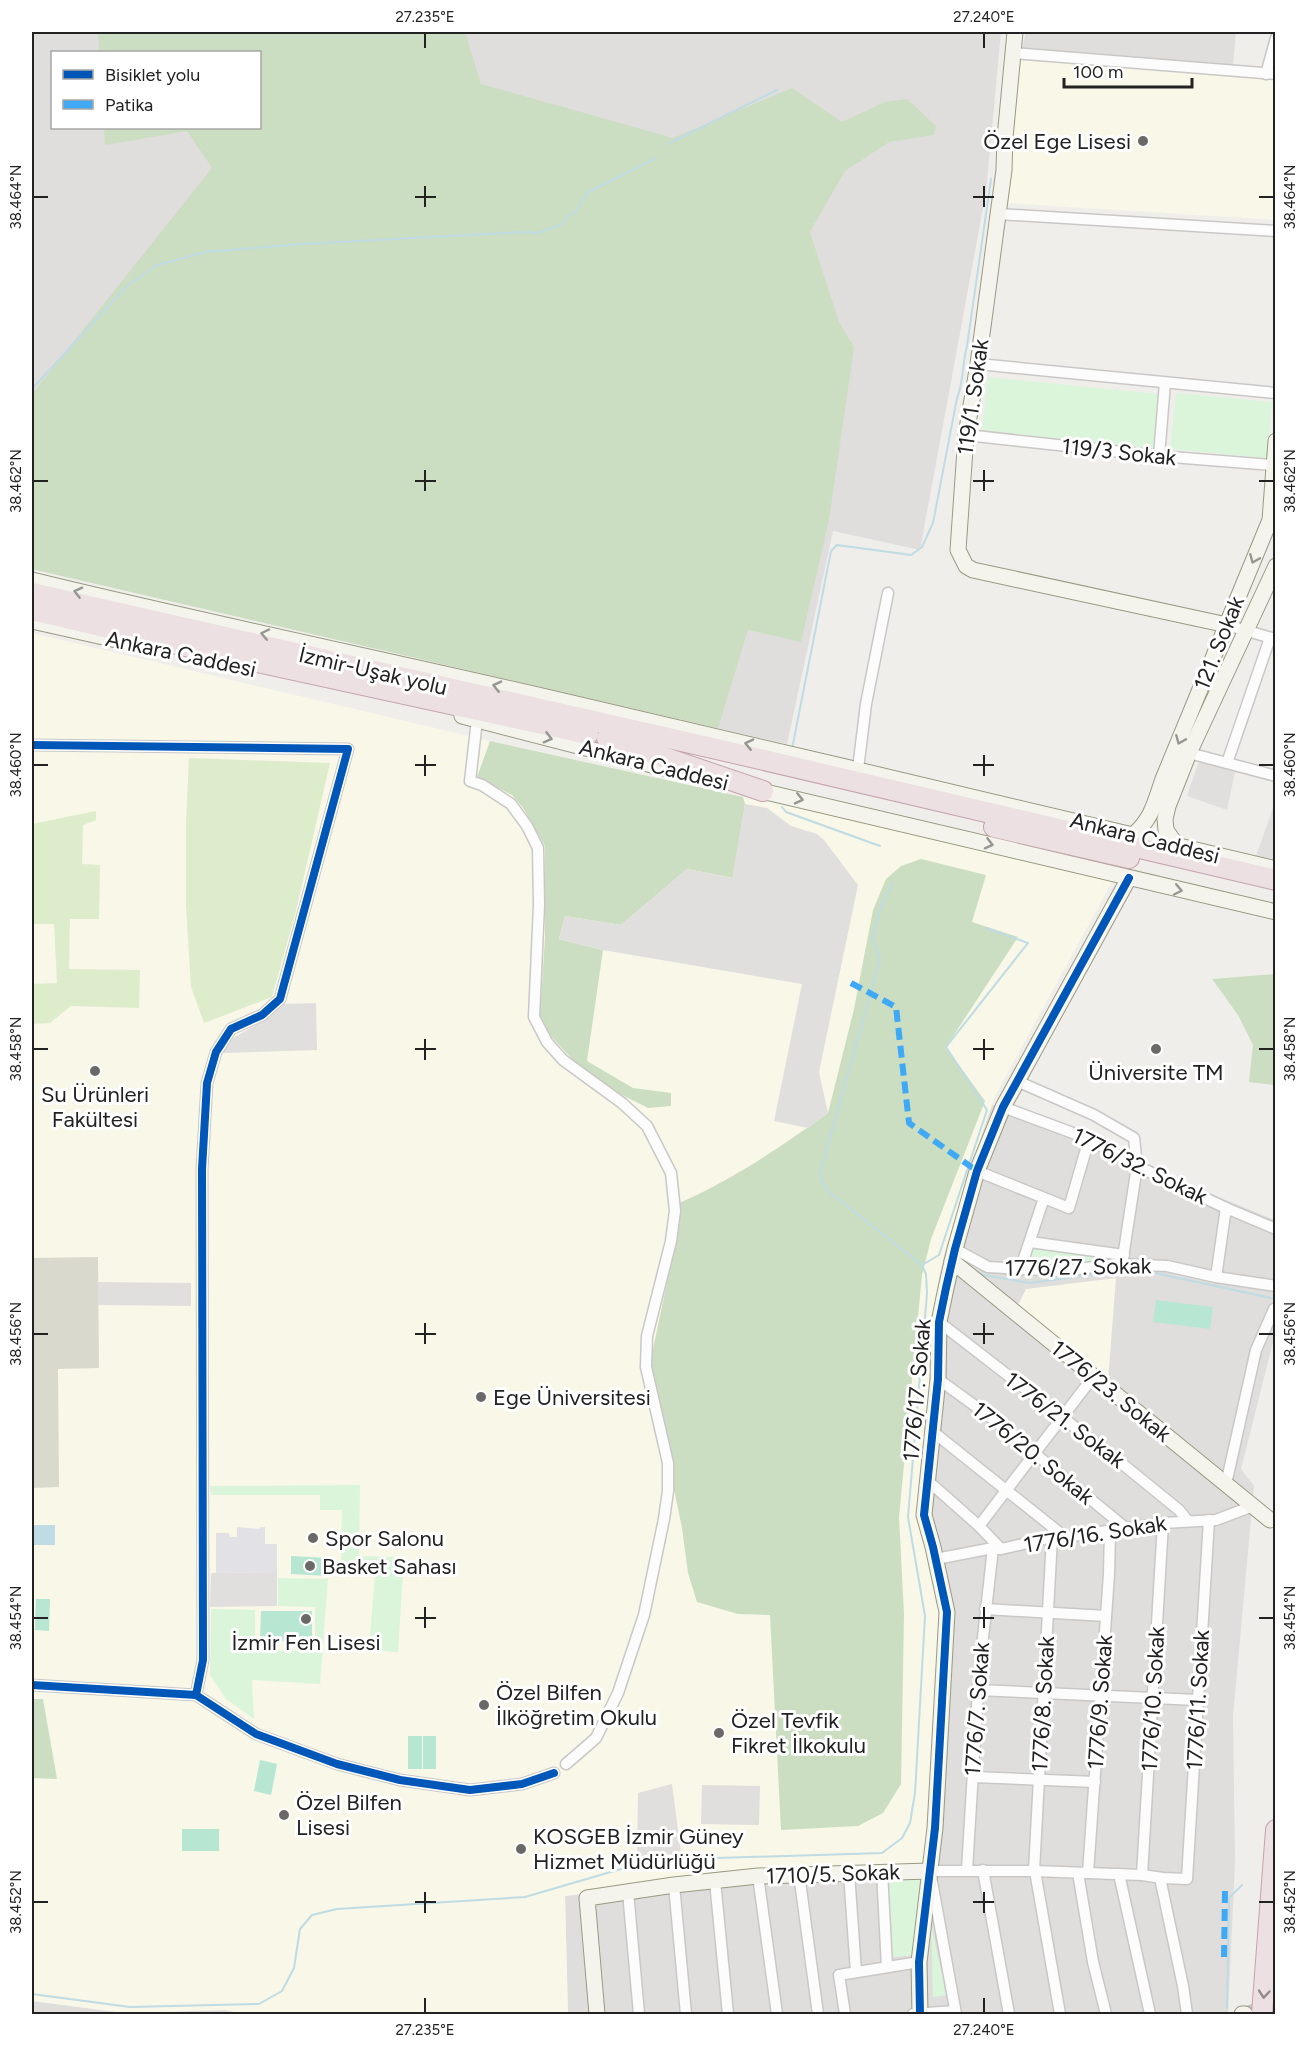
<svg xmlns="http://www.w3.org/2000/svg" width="1307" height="2046" font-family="Figtree,sans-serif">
	<rect width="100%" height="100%" fill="#f0eeeb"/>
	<g fill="#dfdedc" fill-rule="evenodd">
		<path d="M 32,32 L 1001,32 L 986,192 L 920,550 L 833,531 L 787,744 L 32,569 ZM 52,52 L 260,52 L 260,128 L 52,128 Z"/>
		<polygon points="1026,32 1236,32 1233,65 1022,49"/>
		<polygon points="992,1105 1275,1220 1275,1334 1241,1469 1254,1486 1233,1716 1235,1862 1228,2014 568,2014 565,1896 922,1866 921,1517 939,1278 945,1251 970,1169"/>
		<polygon points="32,2001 125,2013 225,2010 245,2014 32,2014"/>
	</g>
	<g fill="#f8f7e8">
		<polygon points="1017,59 1275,80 1275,220 1006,203"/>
		<polygon points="32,633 490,741 1114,878 995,1096 970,1169 945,1251 939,1277 921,1517 943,1615 928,1853 922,1866 718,1871 565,1896 568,2014 245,2014 225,2010 125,2013 32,2001"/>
		<polygon points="1116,1278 1108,1381 1017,1307 1026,1289"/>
	</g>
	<polygon fill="#d9d9cd" points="98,1257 99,1368 58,1369 59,1487 32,1488 32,1258"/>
	<g fill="#ddeccb">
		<polygon points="189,758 330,763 296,911 272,997 204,1023 191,987 186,905 186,824"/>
		<polygon points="96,811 96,820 83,825 82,864 100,865 99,919 70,919 69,969 140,970 139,1008 71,1006 50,1023 32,1024 32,984 57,983 54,924 32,924 32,824"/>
	</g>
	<g fill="#cbdec1">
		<polygon points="98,32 465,32 481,84 673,138 792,88 842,122 885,102 907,99 936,126 934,135 889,142 845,171 810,232 839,322 854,347 829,520 801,642 748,630 718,728 32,569 32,394 212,168 187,131 105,145 104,128 260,128 260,52 99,52"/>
		<polygon points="490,741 743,797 745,804 733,878 687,869 621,925 565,916 559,939 603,950 587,1061 633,1088 671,1093 671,1106 648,1108 620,1094 595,1078 572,1059 550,1035 540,1016 545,938 545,846 523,808 512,795 477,777"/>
		<path d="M 921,859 L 986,875 L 972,922 L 1018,937 L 946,1047 L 985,1101 L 931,1239 L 922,1275 L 899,1517 L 904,1614 L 901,1784 L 883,1813 L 858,1826 L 781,1830 L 770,1615 L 738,1614 L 697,1602 L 688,1573 L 682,1528 L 649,1368 L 677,1235 L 679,1203 C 732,1180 781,1147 828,1113 L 854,1009 L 873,910 L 886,879 L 901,866 Z"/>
		<polygon points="1275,974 1275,1085 1249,1082 1253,1045 1238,1015 1212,979"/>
		<polygon points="32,1699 43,1699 57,1779 32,1778"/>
	</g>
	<g fill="#daf5da">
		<polygon points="988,377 1159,394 1155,449 982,430"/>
		<polygon points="1176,393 1272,402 1267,458 1170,449"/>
		<polygon points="1032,1249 1115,1258 1064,1266 1028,1263"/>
		<polygon points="360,1485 359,1556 404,1557 398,1652 369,1650 375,1574 341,1572 342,1510 320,1510 320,1495 211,1495 210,1486"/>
		<polygon points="278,1578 328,1579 320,1684 252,1680 254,1719 226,1699 210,1675 211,1609 255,1610 255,1650 315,1651 315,1607 278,1606"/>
		<polygon points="885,1876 920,1877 915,1955 892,1957"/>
		<polygon points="931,1923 946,1995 933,1997"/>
	</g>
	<g fill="#b7e6d2">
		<polygon points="1156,1300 1213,1307 1210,1329 1153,1322"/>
		<polygon points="291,1556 328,1558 328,1576 291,1574"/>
		<polygon points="36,1599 50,1599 49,1631 35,1630"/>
		<polygon points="261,1611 312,1611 312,1642 260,1641"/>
		<rect x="408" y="1736" width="14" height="33"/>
		<rect x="423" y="1736" width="13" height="33"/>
		<polygon points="260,1760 277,1764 271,1795 254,1791"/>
		<rect x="182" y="1829" width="37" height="22"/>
	</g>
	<g fill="#e0dfde">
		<polygon points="1199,761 1235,772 1227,810 1187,796"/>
		<polygon points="745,804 767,808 791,826 817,834 824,840 858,885 819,1072 828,1113 808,1128 774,1121 802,984 603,950 559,939 565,916 621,925 687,869 732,878"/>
		<polygon points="1274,805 1275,806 1275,863 1255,859"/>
		<polygon points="316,1003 317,1050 223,1053 228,1041 264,1020 281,1004"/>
		<polygon points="98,1282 191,1283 191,1306 98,1305"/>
		<polygon points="277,1572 277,1606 210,1607 211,1573"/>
		<polygon points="672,1784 681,1853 637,1859 638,1793"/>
		<polygon points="702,1785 760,1786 759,1825 701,1824"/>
	</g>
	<polygon fill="#e2e1e5" points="237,1527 259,1529 260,1527 265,1527 265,1544 277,1544 277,1572 216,1573 216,1533 229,1533 230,1537 237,1537"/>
	<rect fill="#bfdbe3" x="32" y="1525" width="23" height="20"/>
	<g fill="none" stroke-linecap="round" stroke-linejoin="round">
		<g stroke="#bfdbe3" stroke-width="2">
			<polyline points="668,144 777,90"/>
			<polyline points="32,389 127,286 157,265 206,252 302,244 523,232 538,233 562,224 567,217 576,212 587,193 656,158"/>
			<path d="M 792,749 L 831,551 L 837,545 L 911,555 L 922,547 L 933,523 L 957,398 C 964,382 962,364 967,346 L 991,179"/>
			<polyline points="782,807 786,812 880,846"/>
			<polyline points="922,1265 939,1255 987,1110 946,1047 1028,943 986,928"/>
			<polyline points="977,1272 983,1275 1029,1283 1104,1273 1155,1273 1276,1299"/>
			<polyline points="32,1994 130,2007 259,2004 282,1991 294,1968 300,1929 312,1915 337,1909 525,1897 638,1864 685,1859 882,1853 902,1838 910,1823 915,1793 925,1616 908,1517 927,1293 926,1274 922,1265 829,1192 823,1184 820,1173 880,960 873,937 881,906 893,882"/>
			<polyline points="1227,2008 1229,1898 1242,1885"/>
			<polyline points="1273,2014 1276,1982"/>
		</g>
		<polyline stroke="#c7c5c3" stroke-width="15" stroke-dasharray="15 8" stroke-linecap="butt" points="1245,2014 1276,2005"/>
		<g stroke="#c9c8c7" stroke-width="13">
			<g id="street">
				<polyline points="1013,53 1276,74"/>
				<polyline points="1266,74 1276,38"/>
				<polyline points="998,214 1276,231"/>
				<polyline points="978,364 1276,393"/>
				<polyline points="966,435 1159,456 1273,465"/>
				<polyline points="1159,456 1165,383"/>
				<polyline points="1227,625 1275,639"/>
				<polyline points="477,720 470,781 482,785 511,804 527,826 538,848 539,905 534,1017 547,1042 563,1060 622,1103 647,1126 671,1173 675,1211 671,1241 647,1336 646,1367 668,1463 668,1491 664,1519 644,1615 618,1693 596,1738 566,1764"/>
				<polyline points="32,745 348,749 280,999 262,1015 231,1029 216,1052 207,1083 202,1169 203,1660 196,1695"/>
				<polyline points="1189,753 1276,776"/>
				<polyline points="1227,763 1270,638"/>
				<polyline points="858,769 866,704 888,593"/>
				<polyline points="1017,1081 1094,1115 1134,1138 1137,1166 1122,1264"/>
				<polyline points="1003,1107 1089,1139 1137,1166 1226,1208 1276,1229"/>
				<polyline points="977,1171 1069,1208 1089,1139"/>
				<polyline points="1030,1242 1124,1255"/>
				<polyline points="955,1249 988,1267 1061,1271 1118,1264 1167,1266 1216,1277 1276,1286"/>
				<polyline points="1020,1270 1044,1198"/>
				<polyline points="1216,1277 1226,1208"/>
				<polyline points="939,1322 1120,1462 1179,1510 1188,1521"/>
				<polyline points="938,1379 989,1416 1127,1529"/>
				<polyline points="932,1431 1065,1537"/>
				<polyline points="927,1480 979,1526 1001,1549"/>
				<polyline points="1226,1484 1256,1350 1274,1309"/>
				<polyline points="979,1526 1093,1377"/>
				<polyline points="936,1559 993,1548 1001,1549 1057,1536 1065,1537 1163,1523 1216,1520 1253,1506"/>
				<polyline points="985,1609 1106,1616"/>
				<polyline points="32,1685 196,1695 256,1734 337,1764 400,1780 470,1790 522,1784 554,1773"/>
				<polyline points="978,1690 1197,1700"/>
				<polyline points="973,1777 1095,1782"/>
				<polyline points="967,1870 979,1673 993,1548"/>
				<polyline points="983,1870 1009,2014"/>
				<polyline points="882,1871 887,1967"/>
				<polyline points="1034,1871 1052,1537"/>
				<polyline points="1035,1871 1060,2014"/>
				<polyline points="849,1873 856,1972"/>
				<polyline points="1078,1873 1093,1962 1106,2014"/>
				<polyline points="1088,1873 1109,1574 1110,1531"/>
				<polyline points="799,1874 818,2014"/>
				<polyline points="1119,1874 1150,2014"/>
				<polyline points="1142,1875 1163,1523"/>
				<polyline points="758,1876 777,2014"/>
				<polyline points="1160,1878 1183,1986 1187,2014"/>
				<polyline points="715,1881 728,2014"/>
				<polyline points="674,1885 686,2014"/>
				<polyline points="628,1892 639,2014"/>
				<polyline points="845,2014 839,1975 919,1962"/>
				<polyline points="913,2014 955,2011"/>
				<polyline points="956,2014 930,1871 1034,1871 1142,1875 1163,1878 1187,1879 1209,1520"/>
			</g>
		</g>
		<g stroke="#999a82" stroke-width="17">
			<g id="secondary">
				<polyline points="1015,32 1005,138 1004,170 978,364 966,435 958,550 966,566 973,570 1227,625"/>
				<path d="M 32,580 C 204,622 378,658 551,698 C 793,754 1034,812 1276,869"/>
				<polyline points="32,621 152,648"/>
				<polyline points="462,716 698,777"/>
				<polyline points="753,789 1276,912"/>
				<path d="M 1133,835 C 1152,819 1155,802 1163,779 L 1270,520 L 1276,441"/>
				<polyline points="1177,846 1166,830 1165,819 1168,806 1189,753 1276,566"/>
				<polyline points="952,1261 1270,1520"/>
				<polyline points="597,2014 587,1898 674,1885 758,1876 930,1871"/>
				<polyline points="920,2014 919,1962 935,1828 947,1612 933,1547 924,1515 938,1379 939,1322 946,1288 955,1249 977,1171 1003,1107 1129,878"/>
				<polyline points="1242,2014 1245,2014"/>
			</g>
		</g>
		<g stroke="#c5a2ac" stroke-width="22">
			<g id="highway">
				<polyline points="32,593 721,750 1276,880"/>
				<polyline points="32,610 211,652 588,734"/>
				<polyline points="607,738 763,791"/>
				<polyline points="994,827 1129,858"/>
				<polyline points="1262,2014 1276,1830"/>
			</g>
		</g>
		<use href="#street" stroke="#fdfcfc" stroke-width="10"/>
		<use href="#secondary" stroke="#f4f4ed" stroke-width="15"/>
		<use href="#highway" stroke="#ece0e2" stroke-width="20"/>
		<g stroke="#3fa9f5" stroke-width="6" stroke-dasharray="12 6" stroke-linecap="butt">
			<polyline points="851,983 896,1007 909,1123 977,1171"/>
			<polyline points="1224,1957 1225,1891"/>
		</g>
		<g stroke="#fff" stroke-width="11">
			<g id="cycleway">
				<polyline points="32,745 348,749 280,999 262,1015 231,1029 216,1052 207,1083 202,1169 203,1660 196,1695"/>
				<polyline points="32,1685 196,1695 256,1734 337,1764 400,1780 470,1790 522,1784 554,1773"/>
				<polyline points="920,2014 919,1962 935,1828 947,1612 933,1547 924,1515 938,1379 939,1322 946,1288 955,1249 977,1171 1003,1107 1129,878"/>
			</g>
		</g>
		<use href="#cycleway" stroke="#0057b8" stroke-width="8"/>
	</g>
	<defs><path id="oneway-chevron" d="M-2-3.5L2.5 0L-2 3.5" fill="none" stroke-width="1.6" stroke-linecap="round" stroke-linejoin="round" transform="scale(1.5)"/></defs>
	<g stroke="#969692">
		<use href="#oneway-chevron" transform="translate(1254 559) rotate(112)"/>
		<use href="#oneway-chevron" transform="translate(78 592) rotate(-166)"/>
		<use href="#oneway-chevron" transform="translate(265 634) rotate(-168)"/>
		<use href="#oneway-chevron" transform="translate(497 686) rotate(-167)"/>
		<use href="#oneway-chevron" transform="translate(548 738) rotate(15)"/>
		<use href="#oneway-chevron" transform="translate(1180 740) rotate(112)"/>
		<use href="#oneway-chevron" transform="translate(749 744) rotate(-167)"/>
		<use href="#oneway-chevron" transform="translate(799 799) rotate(13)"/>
		<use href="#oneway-chevron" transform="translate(989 844) rotate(14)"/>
		<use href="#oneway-chevron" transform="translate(1178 890) rotate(12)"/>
	</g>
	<use stroke="#918a8c" href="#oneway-chevron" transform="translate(1264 1994) rotate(95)"/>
	<path fill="none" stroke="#222" stroke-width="2" d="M 425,33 L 425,48M 984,33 L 984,48M 425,186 L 425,207M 984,186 L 984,207M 33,197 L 48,197M 415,197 L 436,197M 973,197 L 994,197M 1259,197 L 1274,197M 425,470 L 425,491M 984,470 L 984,491M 33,481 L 48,481M 415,481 L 436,481M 973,481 L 994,481M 1259,481 L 1274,481M 425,755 L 425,776M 984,755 L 984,776M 33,765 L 48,765M 415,765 L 436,765M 973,765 L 994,765M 1259,765 L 1274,765M 425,1039 L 425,1060M 984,1039 L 984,1060M 33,1049 L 48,1049M 415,1049 L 436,1049M 973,1049 L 994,1049M 1259,1049 L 1274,1049M 425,1323 L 425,1344M 984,1323 L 984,1344M 33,1334 L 48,1334M 415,1334 L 436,1334M 973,1334 L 994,1334M 1259,1334 L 1274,1334M 425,1607 L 425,1628M 984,1607 L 984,1628M 33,1618 L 48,1618M 415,1618 L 436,1618M 973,1618 L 994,1618M 1259,1618 L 1274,1618M 425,1892 L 425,1913M 984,1892 L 984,1913M 33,1902 L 48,1902M 415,1902 L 436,1902M 973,1902 L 994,1902M 1259,1902 L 1274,1902M 425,1998 L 425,2013M 984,1998 L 984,2013"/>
	<g fill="#6a6968" stroke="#fff" stroke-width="2">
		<circle cx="1143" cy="141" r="6"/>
		<circle cx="1156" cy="1049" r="6"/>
		<circle cx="95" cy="1071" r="6"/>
		<circle cx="481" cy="1397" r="6"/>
		<circle cx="313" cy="1538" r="6"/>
		<circle cx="310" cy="1566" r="6"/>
		<circle cx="306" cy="1619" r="6"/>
		<circle cx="484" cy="1705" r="6"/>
		<circle cx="719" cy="1733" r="6"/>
		<circle cx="284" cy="1815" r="6"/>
		<circle cx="521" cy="1849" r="6"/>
	</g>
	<g text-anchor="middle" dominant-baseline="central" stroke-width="6" stroke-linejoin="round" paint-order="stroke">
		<g font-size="22" fill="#222" stroke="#fff" text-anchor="start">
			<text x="1131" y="141" text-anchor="end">Özel Ege Lisesi</text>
			<text x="1156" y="1072" text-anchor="middle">Üniversite TM</text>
			<text x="95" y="1094" text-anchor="middle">Su Ürünleri<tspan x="95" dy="25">Fakültesi</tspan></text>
			<text x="493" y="1397">Ege Üniversitesi</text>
			<text x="325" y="1538">Spor Salonu</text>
			<text x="322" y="1566">Basket Sahası</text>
			<text x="306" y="1642" text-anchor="middle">İzmir Fen Lisesi</text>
			<text x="496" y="1692">Özel Bilfen<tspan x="496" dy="25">İlköğretim Okulu</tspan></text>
			<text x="731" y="1720">Özel Tevfik<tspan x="731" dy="25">Fikret İlkokulu</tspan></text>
			<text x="296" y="1802">Özel Bilfen<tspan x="296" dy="25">Lisesi</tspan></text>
			<text x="533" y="1836">KOSGEB İzmir Güney<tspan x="533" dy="25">Hizmet Müdürlüğü</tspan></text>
		</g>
		<g font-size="22" fill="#222" stroke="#fff">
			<text transform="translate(973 397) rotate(-82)">119/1. Sokak</text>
			<text transform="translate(1119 452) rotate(6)">119/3 Sokak</text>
			<text transform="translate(1219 643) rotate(-68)">121. Sokak</text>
			<text transform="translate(181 654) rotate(12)">Ankara Caddesi</text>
			<text transform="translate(373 671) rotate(13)">İzmir-Uşak yolu</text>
			<text transform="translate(654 765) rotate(14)">Ankara Caddesi</text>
			<text transform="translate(1145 838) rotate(14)">Ankara Caddesi</text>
			<text transform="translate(1140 1166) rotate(26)">1776/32. Sokak</text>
			<text transform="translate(1078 1267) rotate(-1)">1776/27. Sokak</text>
			<text transform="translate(917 1390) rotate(-85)">1776/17. Sokak</text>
			<text transform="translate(1111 1391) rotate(39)">1776/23. Sokak</text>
			<text transform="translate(1065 1420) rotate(37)">1776/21. Sokak</text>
			<text transform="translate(1033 1453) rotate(39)">1776/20. Sokak</text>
			<text transform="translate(1095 1534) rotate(-9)">1776/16. Sokak</text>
			<text transform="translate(1153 1699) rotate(-87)">1776/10. Sokak</text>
			<text transform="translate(1198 1700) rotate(-87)">1776/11. Sokak</text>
			<text transform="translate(1100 1702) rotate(-86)">1776/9. Sokak</text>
			<text transform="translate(1043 1704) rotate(-87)">1776/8. Sokak</text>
			<text transform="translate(977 1709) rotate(-86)">1776/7. Sokak</text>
			<text transform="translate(833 1874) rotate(-2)">1710/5. Sokak</text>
		</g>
	</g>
	<rect width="1307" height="2046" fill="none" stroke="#ffffff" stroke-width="66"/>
	<rect x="51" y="51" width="210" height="78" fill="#ffffff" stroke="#a7a7a7" stroke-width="1.5"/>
	<rect x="63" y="70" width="30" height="9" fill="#0057b8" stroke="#a7a7a7" stroke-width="1.5"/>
	<text x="105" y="81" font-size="18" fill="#222222">Bisiklet yolu</text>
	<rect x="63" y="100" width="30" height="9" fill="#3fa9f5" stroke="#a7a7a7" stroke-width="1.5"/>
	<text x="105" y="111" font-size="18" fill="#222222">Patika</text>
	<path d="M1064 78v9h128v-9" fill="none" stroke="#222222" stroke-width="3"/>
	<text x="1073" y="78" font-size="18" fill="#222222" stroke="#ffffff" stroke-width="4.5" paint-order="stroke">100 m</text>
	<rect x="33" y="33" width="1241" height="1980" fill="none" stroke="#222" stroke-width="2"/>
	<g font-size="15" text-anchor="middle" fill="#222">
		<text x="425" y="22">27.235°E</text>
		<text x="984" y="22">27.240°E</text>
		<text transform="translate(16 197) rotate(-90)" y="5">38.464°N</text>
		<text transform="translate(1290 197) rotate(-90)" y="5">38.464°N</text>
		<text transform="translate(16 481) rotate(-90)" y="5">38.462°N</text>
		<text transform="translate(1290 481) rotate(-90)" y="5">38.462°N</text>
		<text transform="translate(16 765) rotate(-90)" y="5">38.460°N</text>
		<text transform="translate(1290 765) rotate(-90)" y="5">38.460°N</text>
		<text transform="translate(16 1049) rotate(-90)" y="5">38.458°N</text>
		<text transform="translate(1290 1049) rotate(-90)" y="5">38.458°N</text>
		<text transform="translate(16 1334) rotate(-90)" y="5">38.456°N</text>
		<text transform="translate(1290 1334) rotate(-90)" y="5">38.456°N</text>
		<text transform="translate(16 1618) rotate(-90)" y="5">38.454°N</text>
		<text transform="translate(1290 1618) rotate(-90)" y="5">38.454°N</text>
		<text transform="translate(16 1902) rotate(-90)" y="5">38.452°N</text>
		<text transform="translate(1290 1902) rotate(-90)" y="5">38.452°N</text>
		<text x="425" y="2035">27.235°E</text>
		<text x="984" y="2035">27.240°E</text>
	</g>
</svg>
